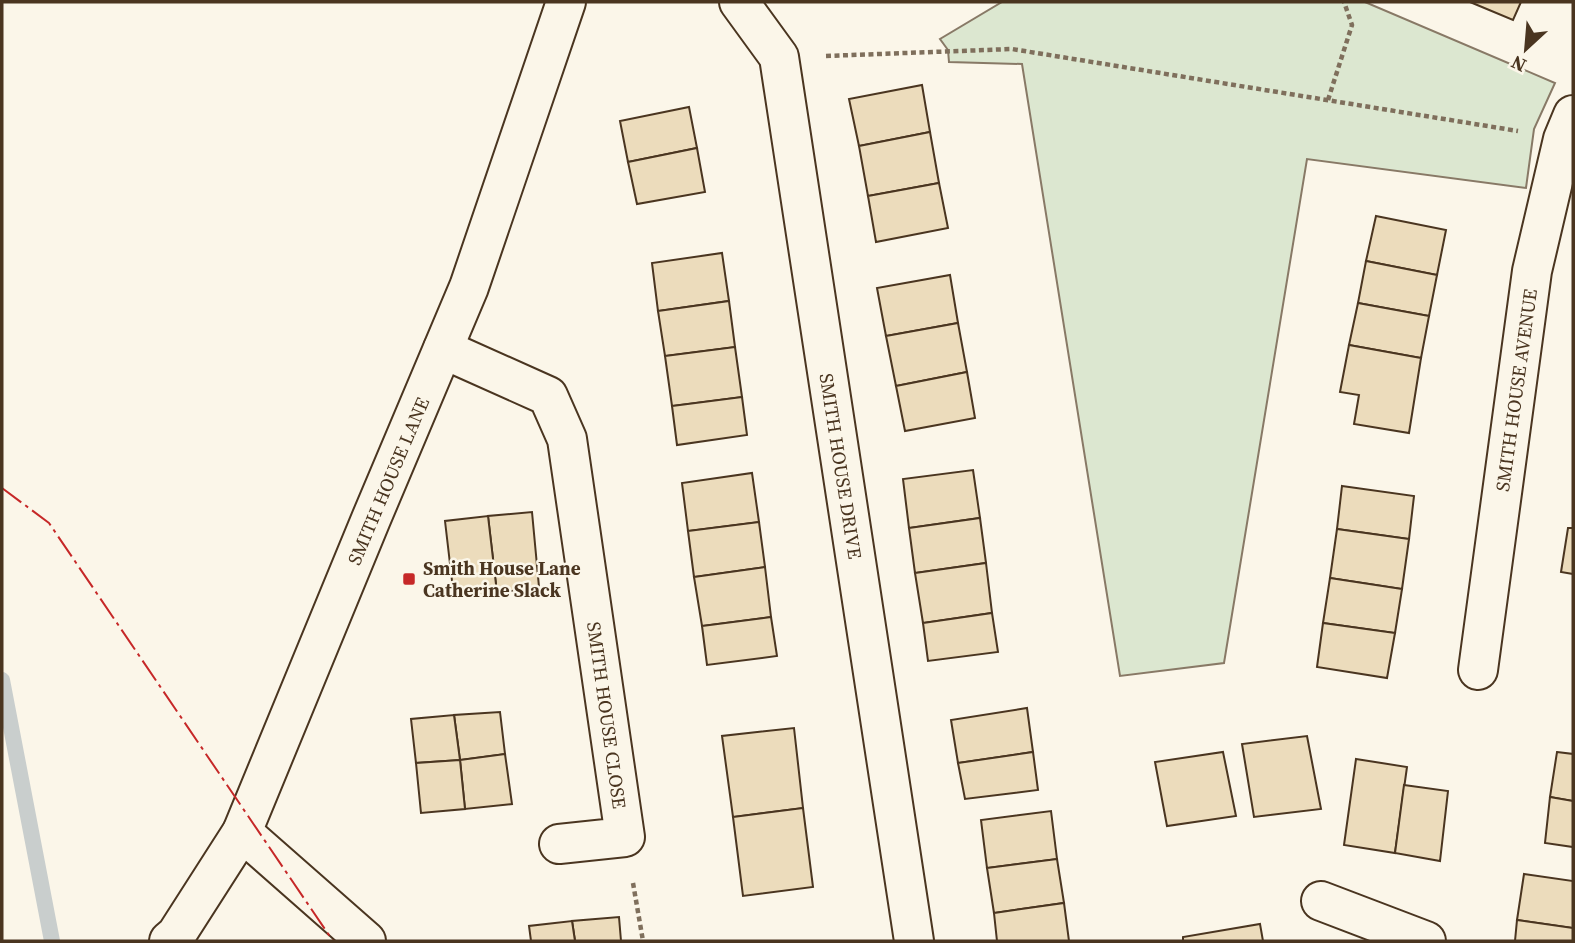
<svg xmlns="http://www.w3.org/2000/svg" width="1575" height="943" font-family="'Source Serif 4',serif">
	<rect width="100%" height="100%" fill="#fbf6e9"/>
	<polygon fill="#dce7d0" stroke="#887966" stroke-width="2" points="1002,2 1365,2 1555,83 1534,129 1526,188 1307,159 1224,663 1120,676 1022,64 949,62 948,50 940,39"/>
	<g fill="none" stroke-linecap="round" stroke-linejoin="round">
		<polyline stroke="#c9cecd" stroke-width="16" points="2,680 52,941"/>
	</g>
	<g fill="#ecdcbc" stroke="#4a3520" stroke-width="2">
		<polygon points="1470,2 1521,2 1513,20"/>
		<polygon points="922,85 930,132 859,146 849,99"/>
		<polygon points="689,107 697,148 628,162 620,121"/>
		<polygon points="930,132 939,183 868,196 859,146"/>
		<polygon points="697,148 705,192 637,204 628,162"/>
		<polygon points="939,183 948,228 876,242 868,196"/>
		<polygon points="1376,216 1446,230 1437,275 1366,261"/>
		<polygon points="722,253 729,301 658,311 652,263"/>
		<polygon points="1366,261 1437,275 1429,316 1358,303"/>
		<polygon points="950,275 958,323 886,336 877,288"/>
		<polygon points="729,301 735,347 665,356 658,311"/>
		<polygon points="1358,303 1429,316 1421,358 1349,345"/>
		<polygon points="958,323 967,372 896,386 886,336"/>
		<polygon points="1349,345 1421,358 1409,433 1354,424 1359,395 1340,392"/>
		<polygon points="735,347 742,397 672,406 665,356"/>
		<polygon points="967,372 975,418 905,431 896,386"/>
		<polygon points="742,397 747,435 677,445 672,406"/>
		<polygon points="973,470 980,518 909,528 903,479"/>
		<polygon points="752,473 759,522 688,531 682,483"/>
		<polygon points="1342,486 1414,496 1409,539 1337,529"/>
		<polygon points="532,512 539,587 497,593 488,516"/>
		<polygon points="488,516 497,593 454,598 445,521"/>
		<polygon points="980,518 986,563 915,573 909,528"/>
		<polygon points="759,522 765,567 694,577 688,531"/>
		<polygon points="1568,528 1573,528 1573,574 1561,572"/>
		<polygon points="1337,529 1409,539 1402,589 1330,578"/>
		<polygon points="986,563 992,613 923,623 915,573"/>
		<polygon points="765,567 771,617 702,626 694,577"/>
		<polygon points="1330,578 1402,589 1395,633 1323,623"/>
		<polygon points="992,613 998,652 928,661 923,623"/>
		<polygon points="771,617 777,656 707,665 702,626"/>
		<polygon points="1323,623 1395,633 1387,678 1317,667"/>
		<polygon points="1027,708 1033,752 958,763 951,720"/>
		<polygon points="500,712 505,754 460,760 454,715"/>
		<polygon points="454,715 460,760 416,763 411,719"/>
		<polygon points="794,728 803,808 733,817 722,736"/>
		<polygon points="1307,736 1321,809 1254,817 1242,744"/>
		<polygon points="1033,752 1038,790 965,799 958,763"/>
		<polygon points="1223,752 1236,816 1167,826 1155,762"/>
		<polygon points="1557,752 1573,754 1573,801 1550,797"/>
		<polygon points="505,754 512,804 465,809 460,760"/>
		<polygon points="1356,759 1407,767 1395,853 1344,845"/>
		<polygon points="460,760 465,809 421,813 416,763"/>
		<polygon points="1404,785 1448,791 1440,861 1395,853"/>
		<polygon points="1550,797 1573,801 1573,847 1545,843"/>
		<polygon points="803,808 813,887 743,896 733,817"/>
		<polygon points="1051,811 1057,859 987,868 981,820"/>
		<polygon points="1057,859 1064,903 994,913 987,868"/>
		<polygon points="1524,874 1573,881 1573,928 1517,920"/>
		<polygon points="1064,903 1069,941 997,941 994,913"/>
		<polygon points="619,917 621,941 575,941 572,921"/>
		<polygon points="1517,920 1573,928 1573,941 1515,941"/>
		<polygon points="572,921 575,941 531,941 529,926"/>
		<polygon points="1260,924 1263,941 1183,941 1183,937"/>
	</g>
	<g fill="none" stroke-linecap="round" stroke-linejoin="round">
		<g stroke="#4a3520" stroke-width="42">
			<g id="minor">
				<polyline points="739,2 779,57 914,941"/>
				<polyline points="443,349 548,396 567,439 625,837 559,844"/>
				<polyline points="1478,670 1532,271 1563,139 1573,115"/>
				<polyline points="242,832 366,941"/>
				<polyline points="1321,901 1426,941"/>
				<polyline points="169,941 176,935 242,832 371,519 469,287 566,2"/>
			</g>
		</g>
		<g stroke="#7f6f5c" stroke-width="4.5" stroke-dasharray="5 3.5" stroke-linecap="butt">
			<polyline points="826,56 1012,49 1518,131"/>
			<polyline points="1328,100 1352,25 1344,2"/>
			<polyline points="633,883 643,941"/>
		</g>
		<use href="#minor" stroke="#fbf6e9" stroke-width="38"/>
		<polyline stroke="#c62828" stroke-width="2" stroke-dasharray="24 5 3.5 5" stroke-linecap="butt" points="2,488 49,523 333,941"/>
	</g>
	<rect fill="#c62828" stroke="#fbf6e9" stroke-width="2.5" x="402" y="572" width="14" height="14" rx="3.5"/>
	<g text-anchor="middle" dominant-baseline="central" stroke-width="5" stroke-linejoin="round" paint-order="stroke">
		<g font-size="19" fill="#4a3520" stroke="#fbf6e9">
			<text transform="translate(1516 390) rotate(-82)">SMITH HOUSE AVENUE</text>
			<text transform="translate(841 466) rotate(81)">SMITH HOUSE DRIVE</text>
			<text transform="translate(388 481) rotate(-67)">SMITH HOUSE LANE</text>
			<text transform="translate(607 715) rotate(82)">SMITH HOUSE CLOSE</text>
		</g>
		<g font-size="19" font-weight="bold" fill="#4a3520" stroke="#fbf6e9" text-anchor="start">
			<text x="423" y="568">Smith House Lane<tspan x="423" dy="22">Catherine Slack</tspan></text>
		</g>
	</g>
	<rect width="1575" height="943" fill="none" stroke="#4a3520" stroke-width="7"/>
	<g transform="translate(1526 49) rotate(206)" stroke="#fbf6e9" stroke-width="5" paint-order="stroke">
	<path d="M0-5L12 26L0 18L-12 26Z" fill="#4a3520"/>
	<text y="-10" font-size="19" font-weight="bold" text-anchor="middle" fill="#4a3520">N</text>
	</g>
</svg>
